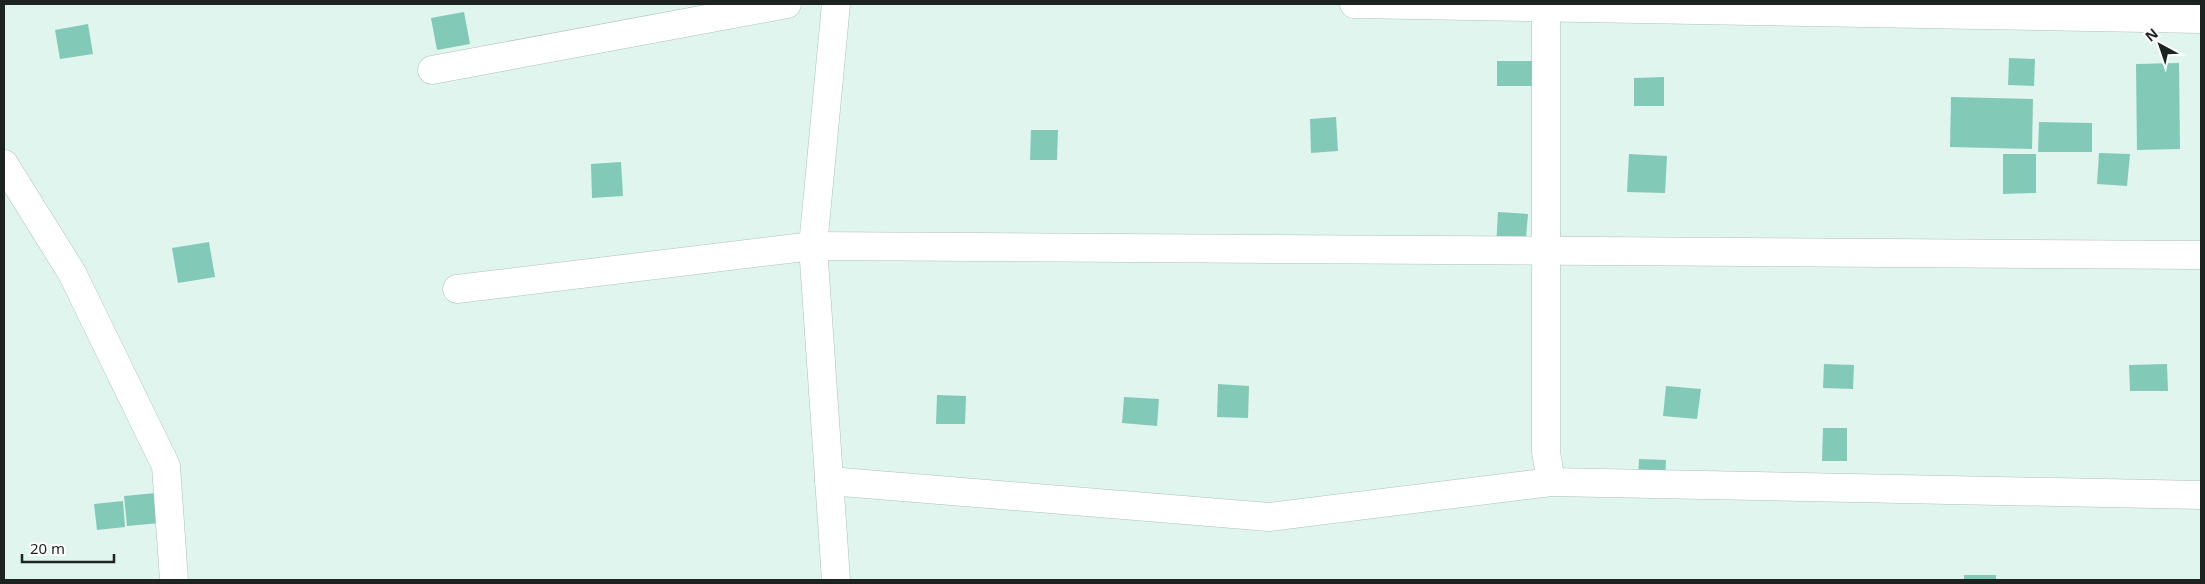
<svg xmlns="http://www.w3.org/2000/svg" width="2205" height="584" font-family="'Noto Sans',sans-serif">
	<rect width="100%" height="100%" fill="#e1f5ef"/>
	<g fill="#83c9b8">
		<polygon points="464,12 470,44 437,50 431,18"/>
		<polygon points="88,24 93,54 60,59 55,30"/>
		<polygon points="2009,58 2035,59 2034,86 2008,85"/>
		<rect x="1497" y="61" width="36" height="25"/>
		<polygon points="2179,63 2180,149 2137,150 2136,64"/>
		<polygon points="1664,77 1664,106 1634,106 1634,78"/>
		<polygon points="1951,97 2033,99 2032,149 1950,147"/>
		<polygon points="1336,117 1338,151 1311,153 1310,119"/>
		<polygon points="2039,122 2092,123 2092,152 2038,152"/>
		<polygon points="1031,130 1058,130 1057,160 1030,160"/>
		<polygon points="2099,153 2130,154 2127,186 2097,184"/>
		<polygon points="1629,154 1667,156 1665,193 1627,192"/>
		<polygon points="2003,154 2036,154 2036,193 2003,194"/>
		<polygon points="621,162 623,196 592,198 591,164"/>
		<polygon points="1498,212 1528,214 1525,249 1496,247"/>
		<polygon points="209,242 215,277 178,283 172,248"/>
		<polygon points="1824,364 1854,365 1853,389 1823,388"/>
		<polygon points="2167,364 2168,391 2130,391 2129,365"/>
		<polygon points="1218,384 1249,386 1248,418 1217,417"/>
		<polygon points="1666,386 1701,389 1697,419 1663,416"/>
		<polygon points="937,395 966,396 965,424 936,424"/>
		<polygon points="1124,397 1159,399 1157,426 1122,423"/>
		<polygon points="1823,428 1847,428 1847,461 1822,461"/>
		<polygon points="1639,459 1666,460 1665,482 1638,481"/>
		<polygon points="156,493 160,523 127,526 124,496"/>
		<polygon points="123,501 125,527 97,530 94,504"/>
		<rect x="1964" y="575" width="32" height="5"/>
	</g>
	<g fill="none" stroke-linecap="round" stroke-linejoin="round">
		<g stroke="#adc0bb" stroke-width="29">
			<g id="street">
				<polyline points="1354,4 2201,19"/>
				<polyline points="1546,4 1546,452 1551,482"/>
				<polyline points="432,70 787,4"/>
				<polyline points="4,164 72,273 166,466 174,580"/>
				<polyline points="457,289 813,246 2201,255"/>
				<polyline points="829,481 1269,517 1551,482 2201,495"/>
				<polyline points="836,580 813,246 836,4"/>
			</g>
		</g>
		<use href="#street" stroke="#fff" stroke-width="28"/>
	</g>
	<rect width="2205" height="584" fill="none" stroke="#1c2321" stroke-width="10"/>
	<g transform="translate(2160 45) rotate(320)" stroke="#ffffff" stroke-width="4" paint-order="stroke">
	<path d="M0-4L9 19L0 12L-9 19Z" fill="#1c2321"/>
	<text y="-8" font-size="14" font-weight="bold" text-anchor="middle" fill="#1c2321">N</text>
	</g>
	<path d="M22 554v8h92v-8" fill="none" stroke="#1c2321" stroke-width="2.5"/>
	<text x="30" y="554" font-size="15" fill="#1c2321" stroke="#ffffff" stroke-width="4" paint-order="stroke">20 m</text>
</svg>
